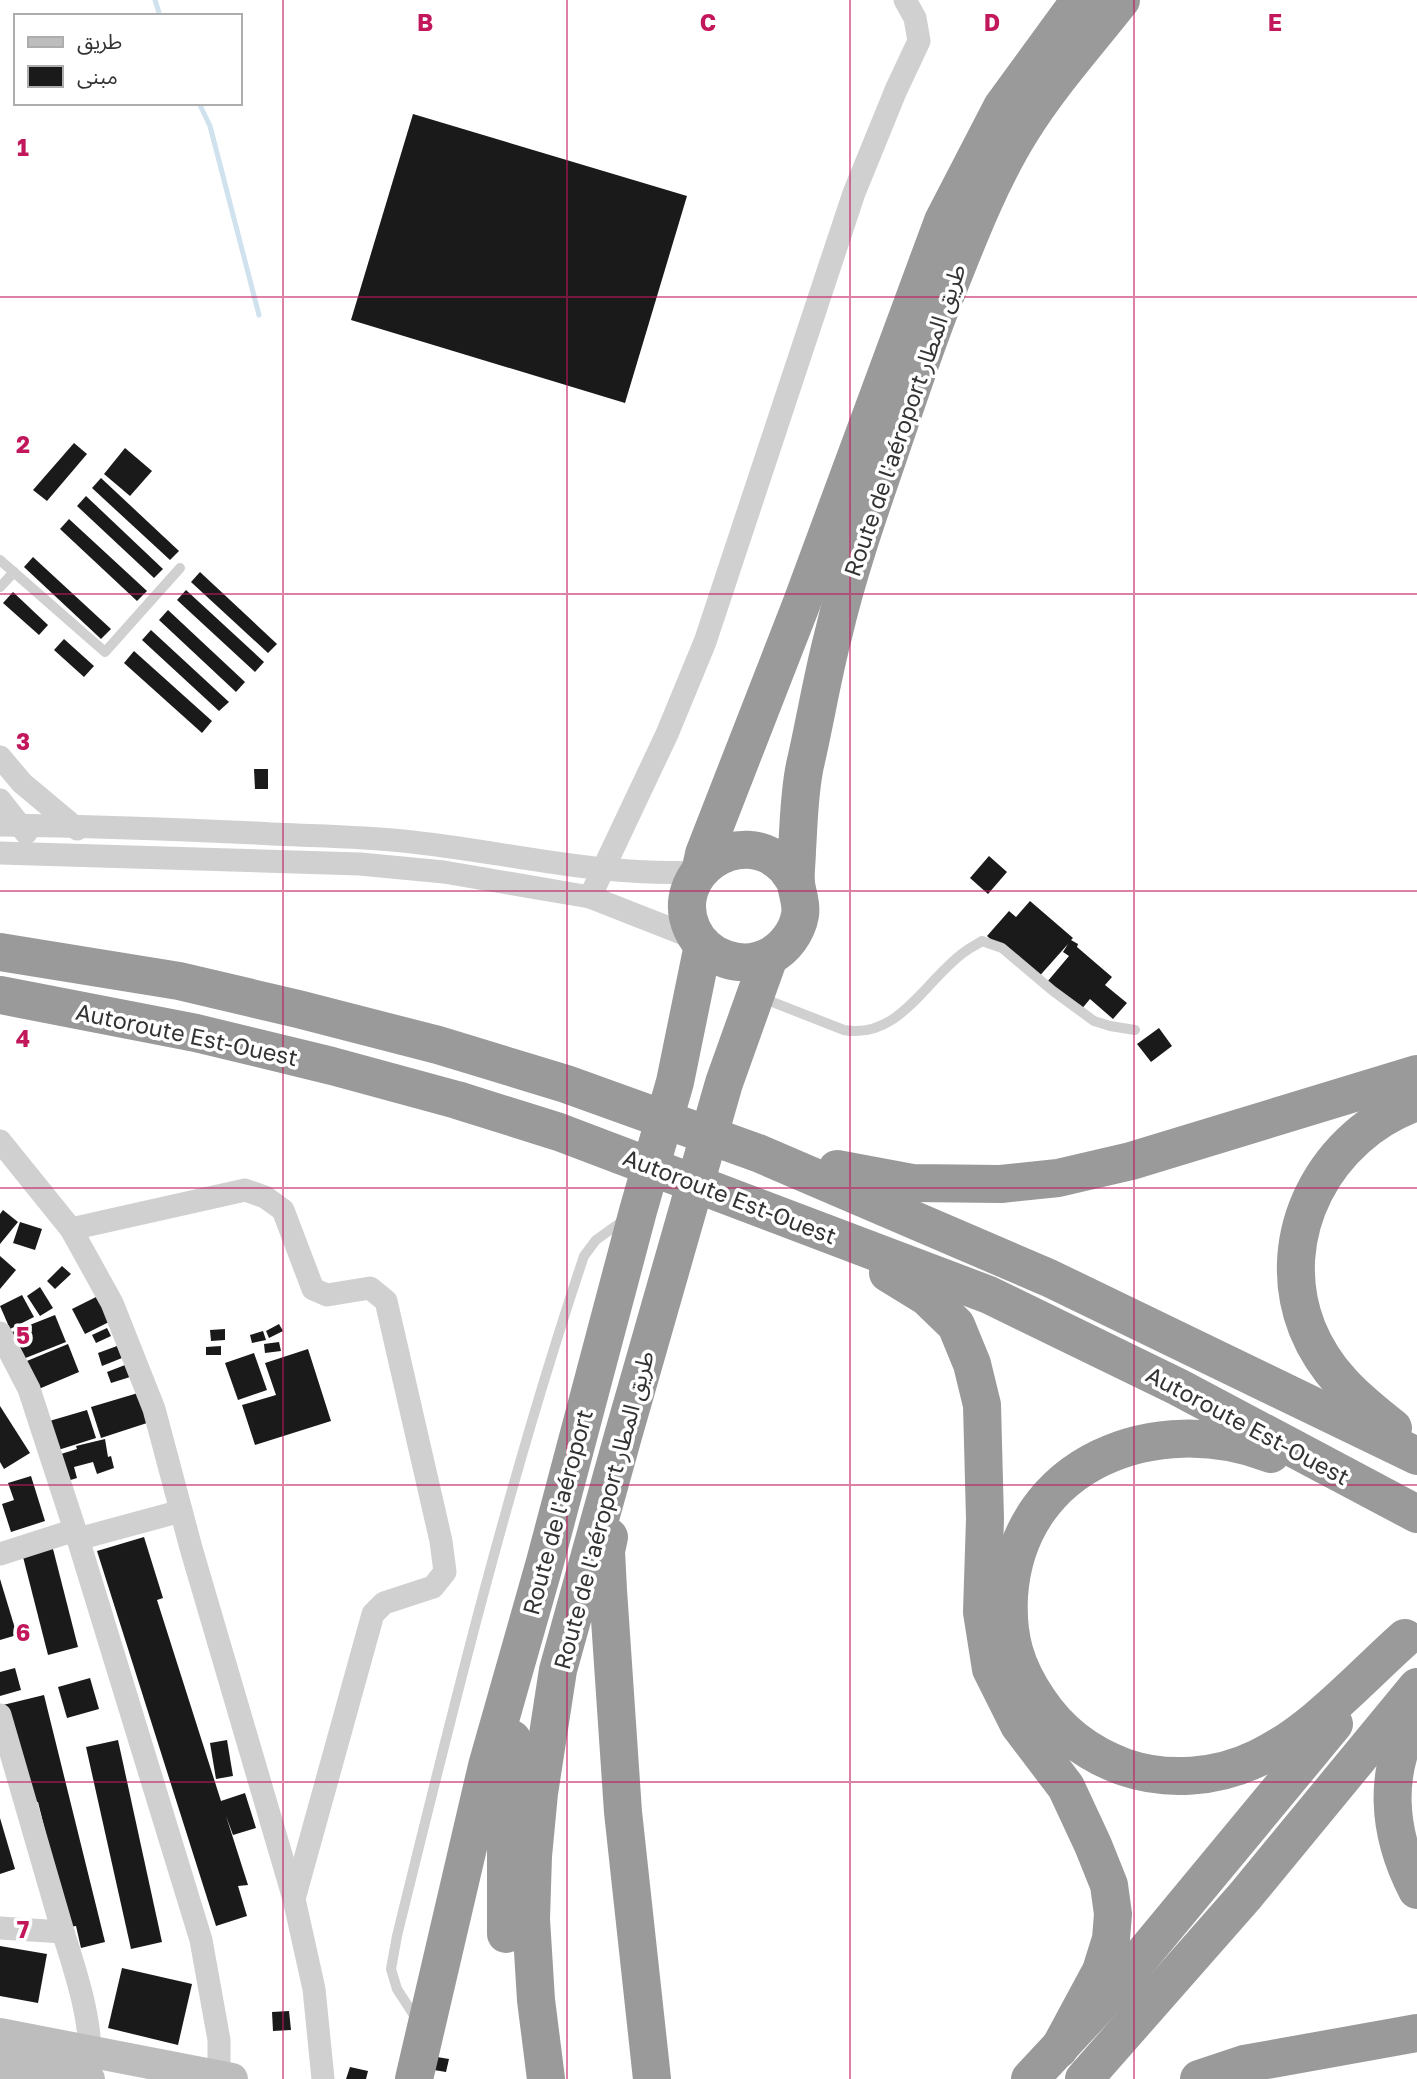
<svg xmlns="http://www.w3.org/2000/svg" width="1417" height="2079" font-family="'Golos Text','Noto Sans Arabic',sans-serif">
	<rect width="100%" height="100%" fill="#fff"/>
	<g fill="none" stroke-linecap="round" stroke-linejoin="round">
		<g stroke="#cfe2ee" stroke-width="5">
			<polyline points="155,0 160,16"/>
			<polyline points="199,103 210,126 259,315"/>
		</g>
	</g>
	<g fill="#1a1a1a">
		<polygon points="413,114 687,196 625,403 351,320"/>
		<polygon points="74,443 87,454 47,501 33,490"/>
		<polygon points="125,448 152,471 130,496 104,474"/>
		<polygon points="101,478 179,551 170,560 92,488"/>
		<polygon points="86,496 163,569 154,578 77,506"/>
		<polygon points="69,519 147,591 137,601 60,529"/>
		<polygon points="33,557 111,629 101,639 24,567"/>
		<polygon points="200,572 277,644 268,653 191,582"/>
		<polygon points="186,590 264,662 255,672 177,600"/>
		<polygon points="13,592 48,625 39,635 3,603"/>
		<polygon points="168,610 245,682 236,692 159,620"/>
		<polygon points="151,630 229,702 219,711 142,640"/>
		<polygon points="64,639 94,666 84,677 54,650"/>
		<polygon points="134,651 212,721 202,733 124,663"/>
		<polygon points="254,769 268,769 268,789 255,789"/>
		<polygon points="989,856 1007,872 988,894 970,878"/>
		<polygon points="1030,901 1073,938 1071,940 1078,944 1077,947 1112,977 1105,985 1127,1003 1113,1019 1090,999 1080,1011 1047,982 1069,956 1063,952 1068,944 1036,980 987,936 1009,911 1016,917"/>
		<polygon points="1159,1028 1172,1046 1151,1062 1137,1044"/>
		<polygon points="3,1210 18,1222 0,1244 0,1214"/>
		<polygon points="20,1222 42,1229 35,1250 13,1243"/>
		<polygon points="0,1256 16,1270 0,1289"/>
		<polygon points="62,1266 71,1274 55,1289 47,1281"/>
		<polygon points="40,1287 53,1308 40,1316 27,1296"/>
		<polygon points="22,1295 34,1317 10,1329 0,1306"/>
		<polygon points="98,1296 111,1321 85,1334 72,1309"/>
		<polygon points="55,1315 66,1342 23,1359 12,1332"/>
		<polygon points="279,1324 283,1331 269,1338 266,1331"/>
		<polygon points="107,1328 111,1336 96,1343 92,1335"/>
		<polygon points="225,1329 225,1340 211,1341 210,1330"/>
		<polygon points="263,1331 266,1340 252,1343 250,1335"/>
		<polygon points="279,1342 281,1351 265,1353 264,1344"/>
		<polygon points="68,1344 79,1372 34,1391 22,1363"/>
		<polygon points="117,1346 122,1358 102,1366 98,1353"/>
		<polygon points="221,1346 221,1355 206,1355 206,1347"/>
		<polygon points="308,1349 331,1421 255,1445 242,1405 276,1395 265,1363"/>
		<polygon points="254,1353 267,1390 238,1400 225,1363"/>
		<polygon points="125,1365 130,1377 111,1383 107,1372"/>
		<polygon points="138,1393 147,1423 101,1438 91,1407"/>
		<polygon points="0,1406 30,1453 4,1469 0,1462"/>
		<polygon points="87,1410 96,1438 55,1451 46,1422"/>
		<polygon points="105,1439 108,1457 111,1456 114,1468 97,1474 93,1462 74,1467 77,1478 64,1482 61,1454 77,1449 76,1446"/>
		<polygon points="31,1476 45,1521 11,1532 2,1504 14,1500 8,1483"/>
		<polygon points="144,1537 163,1598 157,1600 221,1801 245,1793 256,1828 233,1835 226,1816 248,1885 238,1886 247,1916 216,1926 97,1551"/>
		<polygon points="52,1545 78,1647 48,1655 22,1553"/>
		<polygon points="0,1579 17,1635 0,1640"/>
		<polygon points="15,1668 21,1690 0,1696 0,1672"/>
		<polygon points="90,1678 99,1709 67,1718 58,1687"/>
		<polygon points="44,1695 105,1942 81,1948 76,1926 69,1927 38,1802 31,1803 3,1705"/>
		<polygon points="118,1740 162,1942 131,1949 86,1747"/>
		<polygon points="227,1740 233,1776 216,1779 210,1743"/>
		<polygon points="0,1818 15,1869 0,1874"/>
		<polygon points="0,1946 47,1954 38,2003 0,1996"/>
		<polygon points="122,1968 192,1984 178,2045 108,2028"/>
		<polygon points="289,2011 291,2030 273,2031 272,2012"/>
		<polygon points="437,2057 449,2059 446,2072 434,2070"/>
		<polygon points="350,2067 368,2071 366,2079 346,2079"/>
	</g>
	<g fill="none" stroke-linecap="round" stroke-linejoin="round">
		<g stroke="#d0d0d0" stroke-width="10">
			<polyline points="0,560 105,652 180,568"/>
			<polyline points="0,587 14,572"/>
			<path d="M 762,998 L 844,1030 C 898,1040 925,981 963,953 C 969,948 976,945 982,941 L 1002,948 L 1053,991 L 1094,1021 L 1110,1026 L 1135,1030"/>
			<path d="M 417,2020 L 397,1989 L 391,1969 L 397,1936 C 453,1708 509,1479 584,1256 L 596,1240 L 624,1220"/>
		</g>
		<g stroke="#d0d0d0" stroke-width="23">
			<polyline points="0,757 22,783 77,829"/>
			<polyline points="0,800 26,833"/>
			<path d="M 0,825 C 85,826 170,829 255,833 C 304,836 354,836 403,841 C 502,851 598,877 698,872"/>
			<polyline points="0,853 360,864 444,872 590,897 697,939"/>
			<polyline points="590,897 667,734 705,642 854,193 896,90 919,41 915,18 905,0"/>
			<polyline points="0,1141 71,1229 112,1303 154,1409 191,1548 294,1899 314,1989 323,2079"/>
			<polyline points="71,1229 245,1190 265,1197 283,1210 313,1289 327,1295 370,1288 386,1301 441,1541 445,1572 433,1587 384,1603 373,1614 294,1899"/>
			<polyline points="0,1333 29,1389 78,1539 201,1940 219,2040 219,2076"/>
			<polyline points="78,1539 181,1511"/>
			<polyline points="0,1554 75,1530"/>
			<polyline points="0,1715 63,1932"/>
			<path d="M 0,1928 L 63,1932 C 75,1970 94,2026 89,2065"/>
		</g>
		<g stroke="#bdbdbd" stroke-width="32">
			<polyline points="0,2034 232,2079"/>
			<polyline points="0,2064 89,2079"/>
		</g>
		<g stroke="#9a9a9a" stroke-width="38">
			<polyline points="701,868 704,854 801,605 943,221 1002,107 1080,0"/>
			<path d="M 796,882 C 792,877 789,871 784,866 C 741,823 667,873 692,929 C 705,958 742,971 770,956 C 785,948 797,932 800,915 C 802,903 797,894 796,883 C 795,872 797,860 797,850 C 799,820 799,794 805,765 C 815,722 822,678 833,636 C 847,576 867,518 887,460 C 905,408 922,355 942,304 C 965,246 988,184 1021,131 C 1050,84 1088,42 1121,0"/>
			<polyline points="0,952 179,981 298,1009 438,1045 566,1084 758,1153 1049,1278 1417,1456"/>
			<polyline points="0,995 196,1033 332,1066 457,1100 559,1132 989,1295 1178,1387 1417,1514"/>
			<polyline points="837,1169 912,1183 1001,1184 1058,1178 1131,1161 1417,1074"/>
			<polyline points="888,1273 927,1297 956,1325 972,1364 982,1405 985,1519 982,1612 991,1669 1019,1725 1066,1787 1093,1845 1109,1885 1113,1914 1111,1939 1101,1971 1059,2049"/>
			<path d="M 1393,1428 C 1356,1399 1325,1373 1307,1328 C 1271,1235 1326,1134 1417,1102"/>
			<path d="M 1271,1454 C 1157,1410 1018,1461 1009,1596 C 1007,1637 1015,1666 1038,1700 C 1059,1732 1088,1754 1124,1767 C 1167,1782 1217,1778 1258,1758 C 1312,1733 1360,1678 1405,1638"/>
			<polyline points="609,1537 606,1551 608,1590 623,1812 652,2079"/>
			<path d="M 1417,1713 C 1382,1770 1387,1832 1417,1890"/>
			<polyline points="506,1934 506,1835 512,1739"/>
			<polyline points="414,2079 487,1766 545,1562 638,1211 675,1082 703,945"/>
			<polyline points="546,2079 536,2000 531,1919 533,1856 539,1793 558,1670 623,1436 724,1083 769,957"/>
			<polyline points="1030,2079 1122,1980 1334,1724"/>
			<polyline points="1084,2079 1245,1896 1417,1687"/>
			<polyline points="1199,2079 1244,2064 1417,2033"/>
		</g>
	</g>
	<path fill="none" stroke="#c2185b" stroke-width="2" stroke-opacity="0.55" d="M 283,0 L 283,2079M 567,0 L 567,2079M 850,0 L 850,2079M 1134,0 L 1134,2079M 0,297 L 1417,297M 0,594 L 1417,594M 0,891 L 1417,891M 0,1188 L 1417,1188M 0,1485 L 1417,1485M 0,1782 L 1417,1782"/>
	<g text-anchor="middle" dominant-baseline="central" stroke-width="7" stroke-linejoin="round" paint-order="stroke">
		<g font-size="23" fill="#333" stroke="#fff">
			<text transform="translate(904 420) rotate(-71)">Route de l'aéroport طريق المطار</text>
			<text transform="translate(187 1034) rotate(12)">Autoroute Est-Ouest</text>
			<text transform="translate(730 1196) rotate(21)">Autoroute Est-Ouest</text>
			<text transform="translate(1248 1425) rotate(28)">Autoroute Est-Ouest</text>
			<text transform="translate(603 1510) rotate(-75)">Route de l'aéroport طريق المطار</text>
			<text transform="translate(557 1512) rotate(-75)">Route de l'aéroport</text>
		</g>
	</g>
	<g font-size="23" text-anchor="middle" font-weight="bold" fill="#c2185b" stroke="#fff" stroke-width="7" stroke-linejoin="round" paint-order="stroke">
		<text x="425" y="31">B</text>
		<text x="708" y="31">C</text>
		<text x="992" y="31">D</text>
		<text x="1275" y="31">E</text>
		<text x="23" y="156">1</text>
		<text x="23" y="453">2</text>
		<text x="23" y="750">3</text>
		<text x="23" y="1047">4</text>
		<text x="23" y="1344">5</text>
		<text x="23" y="1641">6</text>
		<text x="23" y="1938">7</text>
	</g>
	<rect x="14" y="14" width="228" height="91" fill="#ffffff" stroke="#adadad" stroke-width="2"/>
	<rect x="28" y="37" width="35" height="10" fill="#bdbdbd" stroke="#adadad" stroke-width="2"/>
	<text x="77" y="49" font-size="21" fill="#333333">طريق</text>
	<rect x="28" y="66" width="35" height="21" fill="#1a1a1a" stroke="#adadad" stroke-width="2"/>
	<text x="77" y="84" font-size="21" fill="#333333">مبنى</text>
</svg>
